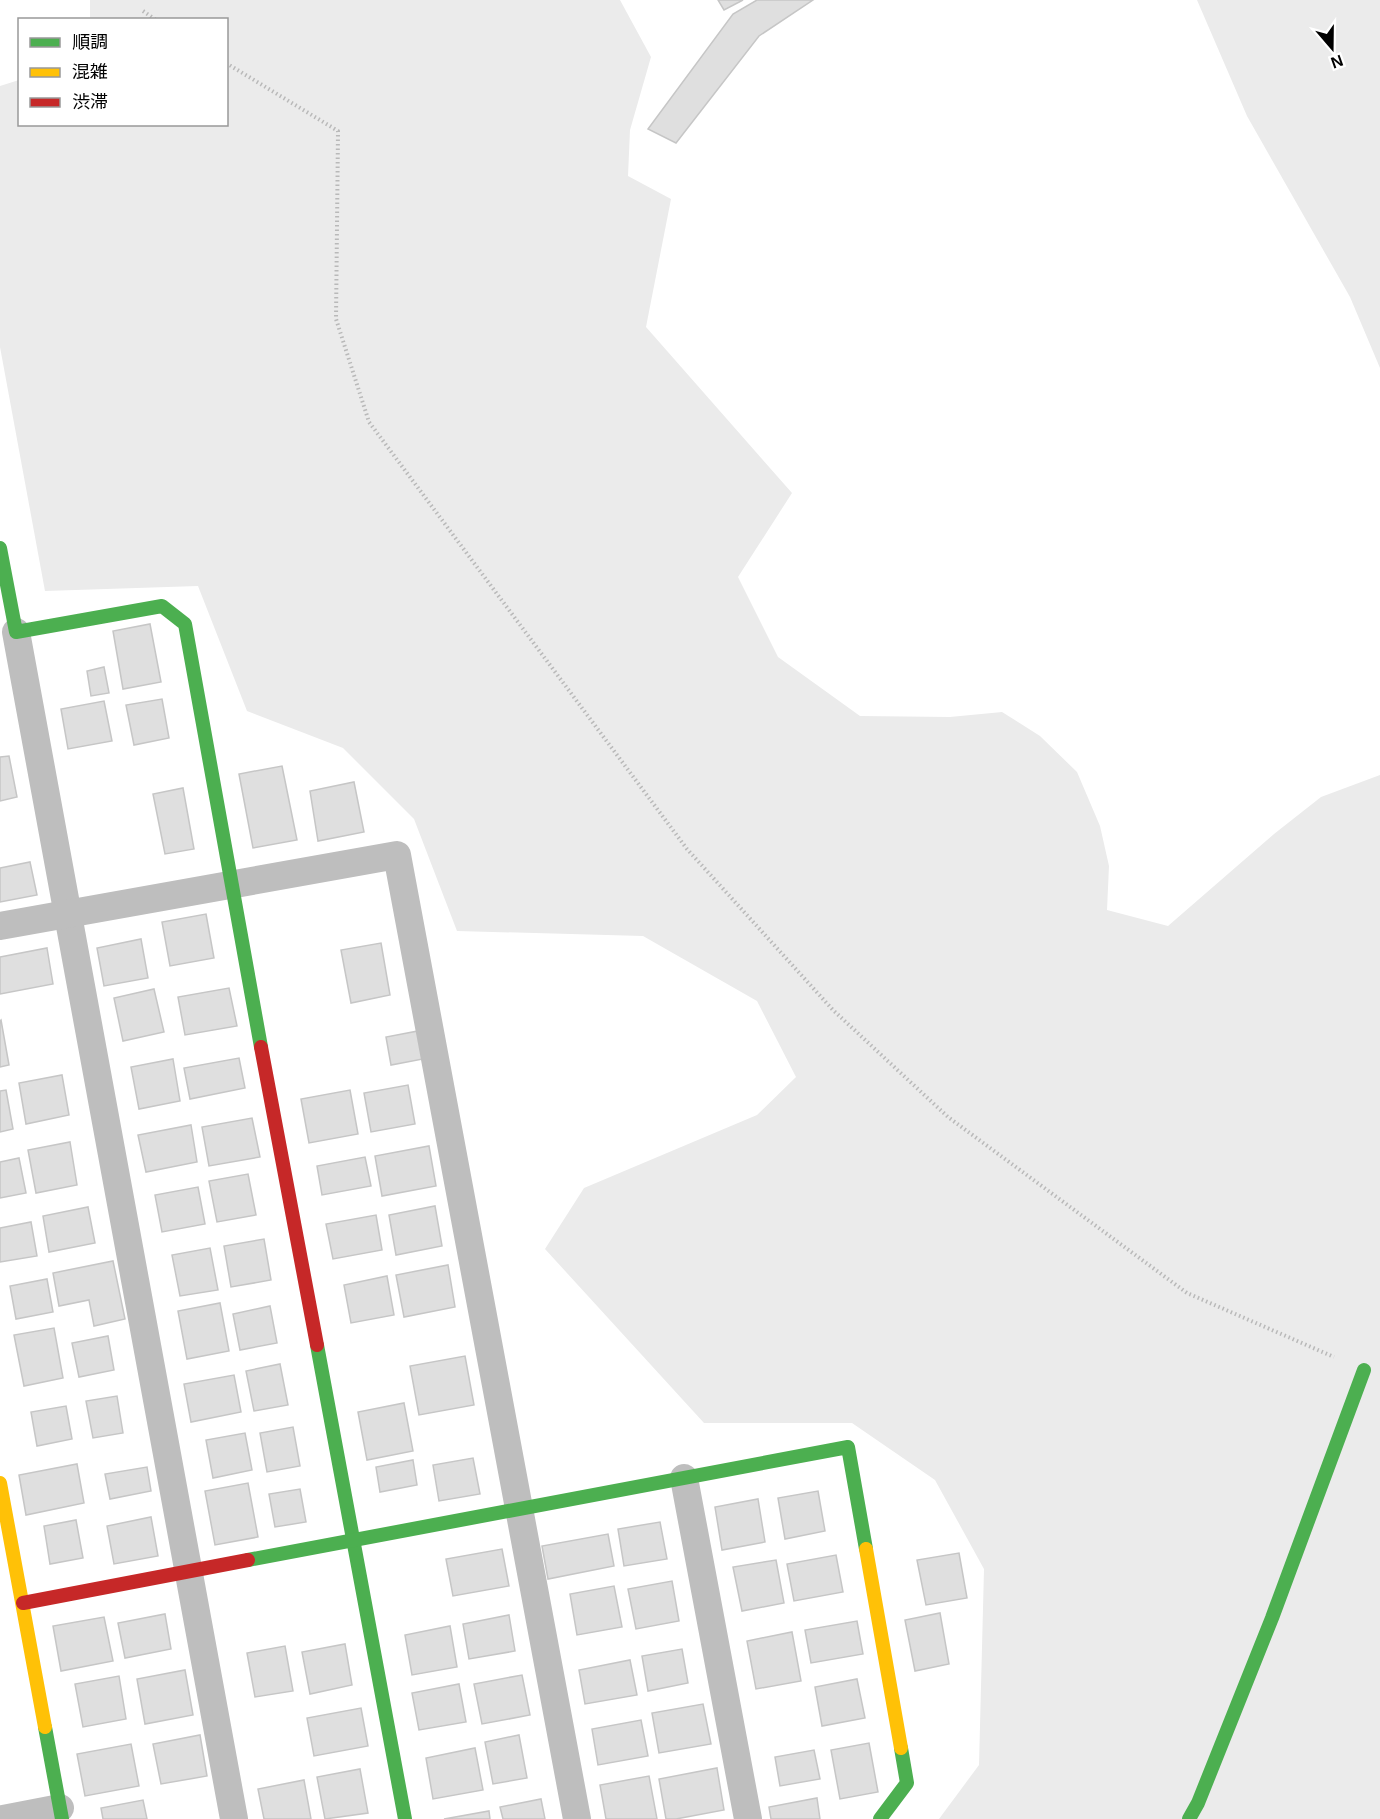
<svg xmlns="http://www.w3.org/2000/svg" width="1380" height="1819" font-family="Arial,'Noto Sans JP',sans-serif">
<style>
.green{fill:#ebebeb}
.building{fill:#dfdfdf;stroke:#c6c6c6;stroke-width:1.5}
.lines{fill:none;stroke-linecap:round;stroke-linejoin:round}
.path{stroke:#b9b9b9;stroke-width:4;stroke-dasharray:1.5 3;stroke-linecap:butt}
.street{stroke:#bebebe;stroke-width:28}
.fast{stroke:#4caf50;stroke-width:14}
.slow{stroke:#ffc107;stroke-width:14}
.jam{stroke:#c62828;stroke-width:14}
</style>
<rect width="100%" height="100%" fill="#fff"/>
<g class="green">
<path d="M90,0h530l31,57 -21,73 -2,46 43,23 -25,128 146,166 -54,84 40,80 82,59 90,1 52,-5 38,24 37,36 23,54 9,40 -2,44 61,16 106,-92 47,-37 59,-22v1044h-441l40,-54 5,-196 -49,-89 -83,-57h-148l-159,-174 39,-61 173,-73 39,-38 -39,-76 -114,-65 -186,-5 -43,-112 -71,-71 -96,-37 -49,-125 -153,5 -45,-244v-261l19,-6 1,44h206v-104l-136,-1z"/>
<path d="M1197,0h183v368l-30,-71 -103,-181z"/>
</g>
<g class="building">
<path d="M718,0h25l-19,10z"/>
<path d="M757,0h56l-54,36 -83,107 -28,-14 85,-115z"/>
<path d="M150,624l11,58 -38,7 -10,-58z"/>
<path d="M104,667l5,26 -18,3 -4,-25z"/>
<path d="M162,699l7,39 -35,7 -8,-40z"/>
<path d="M104,701l8,40 -44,8 -7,-40z"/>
<path d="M9,756l8,41 -17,4v-44z"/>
<path d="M282,766l15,74 -44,8 -14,-74z"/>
<path d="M354,782l10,50 -46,9 -8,-50z"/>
<path d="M183,788l11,61 -29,5 -12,-60z"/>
<path d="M30,862l7,33 -37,7v-34z"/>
<path d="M206,914l8,44 -44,8 -8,-44z"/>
<path d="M141,939l7,39 -44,8 -7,-38z"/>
<path d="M381,943l9,52 -39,8 -10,-53z"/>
<path d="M47,948l6,36 -53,10v-37z"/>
<path d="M229,988l8,38 -52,9 -7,-38z"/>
<path d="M154,989l10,43 -41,9 -9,-43z"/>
<path d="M1,1020l8,45 -9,2v-46z"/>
<path d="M418,1031l5,28 -32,6 -5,-28z"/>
<path d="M239,1058l6,30 -55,11 -6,-31z"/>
<path d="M173,1059l7,42 -41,8 -8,-42z"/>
<path d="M62,1075l7,40 -43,9 -7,-41z"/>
<path d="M408,1085l7,39 -44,8 -7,-39z"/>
<path d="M6,1090l7,39 -13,3v-41z"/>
<path d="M350,1090l8,44 -49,9 -8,-44z"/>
<path d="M252,1118l8,39 -51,9 -7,-39z"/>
<path d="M191,1125l6,37 -51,10 -8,-37z"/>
<path d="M70,1142l7,43 -41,8 -8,-43z"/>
<path d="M429,1146l7,40 -54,10 -7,-40z"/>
<path d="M365,1157l6,29 -49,9 -5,-29z"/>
<path d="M19,1158l7,35 -26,5v-36z"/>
<path d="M248,1174l8,41 -39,7 -8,-41z"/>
<path d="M198,1187l7,37 -43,8 -7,-37z"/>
<path d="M435,1206l7,40 -46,9 -7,-40z"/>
<path d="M88,1207l7,36 -46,9 -6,-36z"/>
<path d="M376,1215l6,35 -49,9 -7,-35z"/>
<path d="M31,1222l6,34 -37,6v-34z"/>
<path d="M264,1239l7,41 -40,7 -7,-41z"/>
<path d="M210,1248l8,42 -38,6 -8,-41z"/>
<path d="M113,1261l12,58 -31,7 -5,-26 -30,6 -6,-33z"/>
<path d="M448,1265l7,42 -51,10 -8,-42z"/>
<path d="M387,1276l7,39 -43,8 -7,-38z"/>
<path d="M47,1279l6,33 -37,7 -6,-33z"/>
<path d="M220,1303l9,48 -42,8 -9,-48z"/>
<path d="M270,1306l7,37 -37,7 -7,-36z"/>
<path d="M54,1328l9,50 -39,8 -10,-51z"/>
<path d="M108,1336l6,34 -35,7 -7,-34z"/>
<path d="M465,1356l9,49 -55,10 -9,-49z"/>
<path d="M280,1364l8,41 -34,6 -8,-40z"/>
<path d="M234,1375l7,37 -50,10 -7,-38z"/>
<path d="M117,1396l6,37 -30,5 -7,-37z"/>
<path d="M404,1403l9,48 -46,9 -9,-48z"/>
<path d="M66,1406l6,33 -35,7 -6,-34z"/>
<path d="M293,1427l7,39 -33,6 -7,-39z"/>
<path d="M245,1433l7,37 -39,8 -7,-38z"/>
<path d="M473,1458l7,36 -41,7 -6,-36z"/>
<path d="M413,1460l4,25 -37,7 -4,-25z"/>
<path d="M77,1464l7,39 -58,12 -7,-40z"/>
<path d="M147,1467l4,24 -41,8 -5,-25z"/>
<path d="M248,1483l10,54 -43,8 -10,-54z"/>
<path d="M300,1489l6,33 -31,5 -6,-33z"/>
<path d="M818,1491l7,40 -40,8 -7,-41z"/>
<path d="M758,1499l7,43 -43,8 -7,-43z"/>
<path d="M151,1517l7,39 -44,8 -7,-38z"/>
<path d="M76,1520l7,38 -33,6 -6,-38z"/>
<path d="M660,1522l7,37 -43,7 -6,-37z"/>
<path d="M608,1534l6,32 -66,13 -6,-33z"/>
<path d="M502,1549l7,37 -56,10 -7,-37z"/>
<path d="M959,1553l8,45 -41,7 -9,-45z"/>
<path d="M836,1555l7,37 -49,9 -7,-37z"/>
<path d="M776,1560l8,43 -42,8 -9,-44z"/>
<path d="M672,1581l7,40 -43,8 -8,-40z"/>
<path d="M614,1586l8,41 -45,8 -7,-41z"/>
<path d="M940,1613l9,51 -34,7 -10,-51z"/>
<path d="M165,1614l6,35 -46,9 -7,-35z"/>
<path d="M509,1615l6,36 -46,8 -6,-35z"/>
<path d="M104,1617l9,44 -52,10 -8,-45z"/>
<path d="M857,1621l6,33 -52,9 -6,-33z"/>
<path d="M450,1626l7,41 -45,8 -7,-40z"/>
<path d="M792,1632l9,49 -45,8 -9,-48z"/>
<path d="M345,1644l7,41 -42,9 -8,-42z"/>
<path d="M285,1646l8,45 -38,6 -8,-44z"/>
<path d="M682,1649l6,34 -40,8 -6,-35z"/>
<path d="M630,1660l7,35 -52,9 -6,-34z"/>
<path d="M185,1670l8,45 -48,9 -8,-45z"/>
<path d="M522,1675l8,40 -48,9 -8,-40z"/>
<path d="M119,1676l7,43 -43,8 -8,-43z"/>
<path d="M857,1679l8,39 -43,8 -7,-39z"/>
<path d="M459,1684l7,38 -47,8 -7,-37z"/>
<path d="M703,1704l8,40 -52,9 -7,-40z"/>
<path d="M361,1708l7,38 -54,10 -7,-38z"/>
<path d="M641,1720l7,36 -50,9 -6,-36z"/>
<path d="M200,1735l7,41 -46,8 -8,-40z"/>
<path d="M519,1735l8,43 -34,6 -8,-42z"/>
<path d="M869,1743l9,49 -38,7 -9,-49z"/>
<path d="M131,1744l8,42 -54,10 -8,-42z"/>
<path d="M475,1748l8,42 -50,9 -7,-41z"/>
<path d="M814,1750l6,29 -40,7 -5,-29z"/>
<path d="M717,1768l7,42 -48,9h-10l-7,-40z"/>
<path d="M360,1769l8,44 -43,6 -8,-42z"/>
<path d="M649,1776l8,43h-51l-6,-34z"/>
<path d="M304,1780l7,39h-47l-6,-30z"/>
<path d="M817,1798l3,21h-49l-2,-12z"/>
<path d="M541,1799l4,20h-42l-3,-12z"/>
<path d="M143,1800l4,19h-44l-2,-11z"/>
<path d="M489,1811l1,8h-46z"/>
</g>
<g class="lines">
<g class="path">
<path d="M143,11l13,9"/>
<path d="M226,63l112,68 -2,188 33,103 318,427 146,161 115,107 239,176 147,64"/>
</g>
<g class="street">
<path d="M16,632l218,1187"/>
<path d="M0,926l397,-71 180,964"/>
<path d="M684,1478l64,341"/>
<path d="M3,1819l57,-11"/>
</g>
<g class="fast">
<path d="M0,548l16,84 146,-26 23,18 76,423"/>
<path d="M317,1345l88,474"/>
<path d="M248,1560l600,-113 18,102"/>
<path d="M45,1727l17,92"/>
<path d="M880,1819l27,-36 -6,-35"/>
<path d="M1189,1819l9,-16 74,-185 92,-248"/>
</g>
<g class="slow">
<path d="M0,1483l45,244"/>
<path d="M866,1549l35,199"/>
</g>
<g class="jam">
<path d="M261,1047l56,298"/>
<path d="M23,1603l225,-43"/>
</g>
</g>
<rect x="18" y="18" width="210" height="108" fill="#ffffff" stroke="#999999" stroke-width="1.5"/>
<rect x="30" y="38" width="30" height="9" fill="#4caf50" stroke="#999999" stroke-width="1.5"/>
<text x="72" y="48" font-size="18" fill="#000000">順調</text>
<rect x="30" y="68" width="30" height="9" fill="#ffc107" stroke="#999999" stroke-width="1.5"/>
<text x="72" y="78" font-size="18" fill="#000000">混雑</text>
<rect x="30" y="98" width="30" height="9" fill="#c62828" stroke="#999999" stroke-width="1.5"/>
<text x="72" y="108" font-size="18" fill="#000000">渋滞</text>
<g transform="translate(1332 48) rotate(160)" stroke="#ffffff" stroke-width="4.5" paint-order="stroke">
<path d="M0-4.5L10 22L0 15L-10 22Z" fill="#000000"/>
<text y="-9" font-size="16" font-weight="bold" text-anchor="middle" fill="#000000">N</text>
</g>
</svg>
